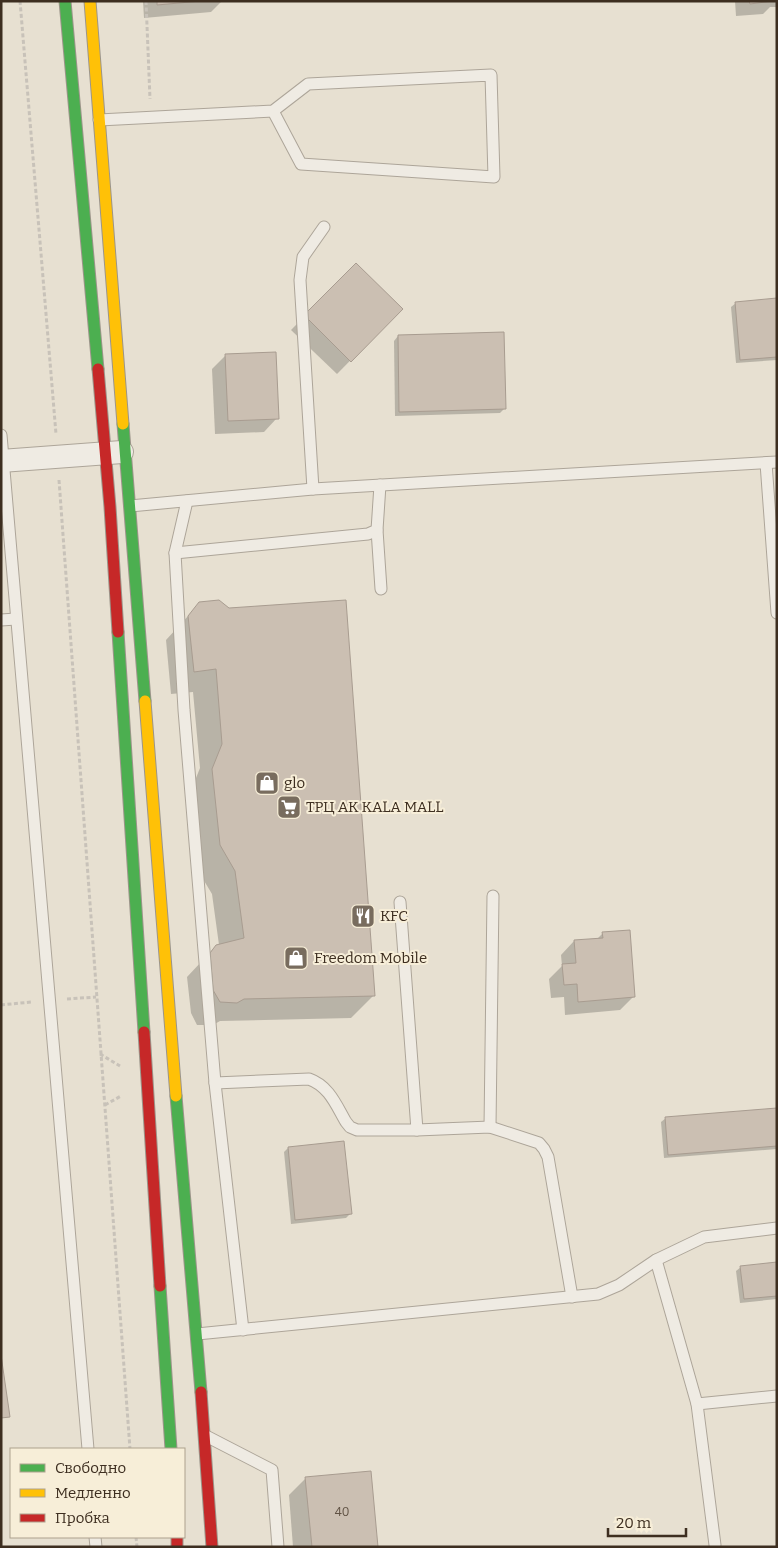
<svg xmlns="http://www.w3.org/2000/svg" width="778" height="1548" font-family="Bitter,serif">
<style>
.shadow{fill:#0003}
.building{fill:#cbbfb2;stroke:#a89c90}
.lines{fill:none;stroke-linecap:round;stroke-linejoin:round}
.lane-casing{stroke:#ada599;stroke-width:13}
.street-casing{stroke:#ada599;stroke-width:24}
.fast-casing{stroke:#9c958a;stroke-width:13}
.slow-casing{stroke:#9c958a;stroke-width:13}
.jam-casing{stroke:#9c958a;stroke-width:13}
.path{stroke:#c8c2b9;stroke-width:3;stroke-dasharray:4 2.5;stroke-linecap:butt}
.lane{stroke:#efebe3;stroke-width:11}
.street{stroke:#efebe3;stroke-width:22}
.fast{stroke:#4caf50;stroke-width:11}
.slow{stroke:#ffc107;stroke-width:11}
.jam{stroke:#c62828;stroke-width:11}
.labels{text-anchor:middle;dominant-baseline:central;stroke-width:4;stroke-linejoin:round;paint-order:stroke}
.number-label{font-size:12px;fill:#605244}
.poi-label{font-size:15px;fill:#3d2e20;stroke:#f7eed8;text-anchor:start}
</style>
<rect width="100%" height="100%" fill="#e7e0d1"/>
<g class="shadow">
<path d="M143,1h79l-11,11 -67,6z"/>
<path d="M735,1h42v6h-7l-7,7 -27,2z"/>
<path d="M356,264l45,45 -64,65 -46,-44z"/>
<path d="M777,300v60l-41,3 -5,-56 5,-4z"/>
<path d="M398,336l106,73 -4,4 -105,3 -1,-75z"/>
<path d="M226,355l51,63 -13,14 -49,2 -3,-65z"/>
<path d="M200,603l174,392 -23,23 -131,3 -7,4h-16l-6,-12 -4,-36 29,-31 3,-1 -7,-51 -15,-25 -7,-76 10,-25 -7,-76 -22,2 -5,-54z"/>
<path d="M603,933l30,64 -13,13 -55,5 -1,-18 -13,1 -2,-19 13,-13 -1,-11 13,-14 23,-2z"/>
<path d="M777,1109v40l-113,9 -3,-36 5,-4z"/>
<path d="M288,1148l62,66 -4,4 -55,6 -7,-72z"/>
<path d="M777,1263v36l-37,4 -4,-32 5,-4z"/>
<path d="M306,1478l71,69h-84l-4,-52z"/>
</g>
<g class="building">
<path d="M157,1h44l-44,4z"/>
<path d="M749,1h24l-23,3z"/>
<path d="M356,263l47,46 -52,53 -47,-47z"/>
<path d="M777,298v59l-37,3 -5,-58z"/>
<path d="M504,332l2,77 -107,3 -1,-77z"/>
<path d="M276,352l3,67 -51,2 -3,-67z"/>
<path d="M219,600l10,8 117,-8 29,396 -131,3 -7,4 -17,-1 -7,-12 -3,-37 6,-8 28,-7 -9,-67 -15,-26 -8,-76 10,-25 -6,-75 -22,3 -6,-56 11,-14z"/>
<path d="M630,930l5,67 -57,5 -1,-18 -13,1 -2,-21 14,-1 -2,-23 29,-2 -1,-6z"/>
<path d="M777,1108v38l-109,9 -3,-38z"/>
<path d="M344,1141l8,73 -57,6 -7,-73z"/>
<path d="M777,1262v34l-33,3 -4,-33z"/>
<path d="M1,1355l9,62 -9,1z"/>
<path d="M371,1471l7,76h-66l-7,-70z"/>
</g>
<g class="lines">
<g class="lane-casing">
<g id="lane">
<path d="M99,120l174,-9 35,-27 183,-9 3,102 -193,-13 -28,-53"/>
<path d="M1,435l87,1014"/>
<path d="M766,463l11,150"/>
<path d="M313,489l-13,-209 3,-23 21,-30"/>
<path d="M187,501l-12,52 9,157 31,373 28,247"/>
<path d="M130,506l183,-17 464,-27"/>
<path d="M377,530l4,59"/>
<path d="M175,553l193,-19 9,-4 3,-45"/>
<path d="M1,620l15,-1"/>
<path d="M400,902l17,228"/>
<path d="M215,1083l94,-4c20,7 27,26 37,43l4,5 7,3h60l73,-3 49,16 5,6 4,8 24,140"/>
<path d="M490,1127l3,-231"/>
<path d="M656,1260l41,144 18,141"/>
<path d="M197,1334l401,-40 21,-9 37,-25 48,-23 73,-9"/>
<path d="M697,1404l80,-8"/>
<path d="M206,1436l66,34 6,77"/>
<path d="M95,1537l1,10"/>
</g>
</g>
<g class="street-casing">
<path id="street" d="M1,461l121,-9"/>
</g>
<g class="fast-casing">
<g id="fast">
<path d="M65,1l33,368"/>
<path d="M123,424l22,277"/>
<path d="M118,632l26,400"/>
<path d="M176,1096l25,296"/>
<path d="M160,1286l11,163"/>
</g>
</g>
<g class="slow-casing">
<g id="slow">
<path d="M90,1l33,423"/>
<path d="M145,701l31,395"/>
</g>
</g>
<g class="jam-casing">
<g id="jam">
<path d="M98,369l12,138 8,125"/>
<path d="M144,1032l16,254"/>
<path d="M201,1392l11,155"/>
<path d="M177,1537v10"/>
</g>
</g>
<g class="path">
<path d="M20,1l36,433"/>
<path d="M146,1l4,98"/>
<path d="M59,480l71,969"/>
<path d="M67,999l29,-2"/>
<path d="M1,1005l30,-3"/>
<path d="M100,1054l20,12"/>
<path d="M105,1105l16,-9"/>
<path d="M136,1537l1,10"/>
</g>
<use href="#lane" class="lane"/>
<use href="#street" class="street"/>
<use href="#fast" class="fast"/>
<use href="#slow" class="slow"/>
<use href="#jam" class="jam"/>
</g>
<defs>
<g id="shop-square" transform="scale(1.25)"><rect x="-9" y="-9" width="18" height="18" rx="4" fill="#786c5e" stroke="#f7eed8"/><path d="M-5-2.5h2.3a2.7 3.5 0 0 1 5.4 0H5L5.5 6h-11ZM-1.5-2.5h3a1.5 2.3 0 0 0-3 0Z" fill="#fff"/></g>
<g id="supermarket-square" transform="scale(1.25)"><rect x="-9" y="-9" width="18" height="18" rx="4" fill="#786c5e" stroke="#f7eed8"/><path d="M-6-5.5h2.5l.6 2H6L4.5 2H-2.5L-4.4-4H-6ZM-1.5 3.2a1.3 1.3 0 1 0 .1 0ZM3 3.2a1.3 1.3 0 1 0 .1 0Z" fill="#fff"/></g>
<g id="restaurant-square" transform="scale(1.25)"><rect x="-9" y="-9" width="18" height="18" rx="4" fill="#786c5e" stroke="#f7eed8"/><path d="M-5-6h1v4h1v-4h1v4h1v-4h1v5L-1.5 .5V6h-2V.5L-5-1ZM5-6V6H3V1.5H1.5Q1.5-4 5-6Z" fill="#fff"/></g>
</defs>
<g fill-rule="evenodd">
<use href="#shop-square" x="267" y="783"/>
<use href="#supermarket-square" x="289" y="807"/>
<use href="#restaurant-square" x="363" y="916"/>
<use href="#shop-square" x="296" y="958"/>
</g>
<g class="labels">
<g class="number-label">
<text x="342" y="1512">40</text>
</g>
<g class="poi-label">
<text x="284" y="783">glo</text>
<text x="306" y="807">ТРЦ AK KALA MALL</text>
<text x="380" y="916">KFC</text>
<text x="314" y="958">Freedom Mobile</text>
</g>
</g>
<rect width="778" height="1548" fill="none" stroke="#3d2e20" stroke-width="5"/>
<rect x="10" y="1448" width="175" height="90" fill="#f7eed8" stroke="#ada18e"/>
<rect x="20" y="1464" width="25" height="8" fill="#4caf50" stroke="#ada18e"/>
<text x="55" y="1473" font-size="15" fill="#3d2e20">Свободно</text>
<rect x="20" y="1489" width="25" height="8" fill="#ffc107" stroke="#ada18e"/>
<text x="55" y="1498" font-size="15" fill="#3d2e20">Медленно</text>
<rect x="20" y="1514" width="25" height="8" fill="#c62828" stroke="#ada18e"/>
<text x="55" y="1523" font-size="15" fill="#3d2e20">Пробка</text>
<path d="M608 1528v8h78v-8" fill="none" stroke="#3d2e20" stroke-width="2.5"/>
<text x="616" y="1528" font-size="15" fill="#3d2e20" stroke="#f7eed8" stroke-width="4" paint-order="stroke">20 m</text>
</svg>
